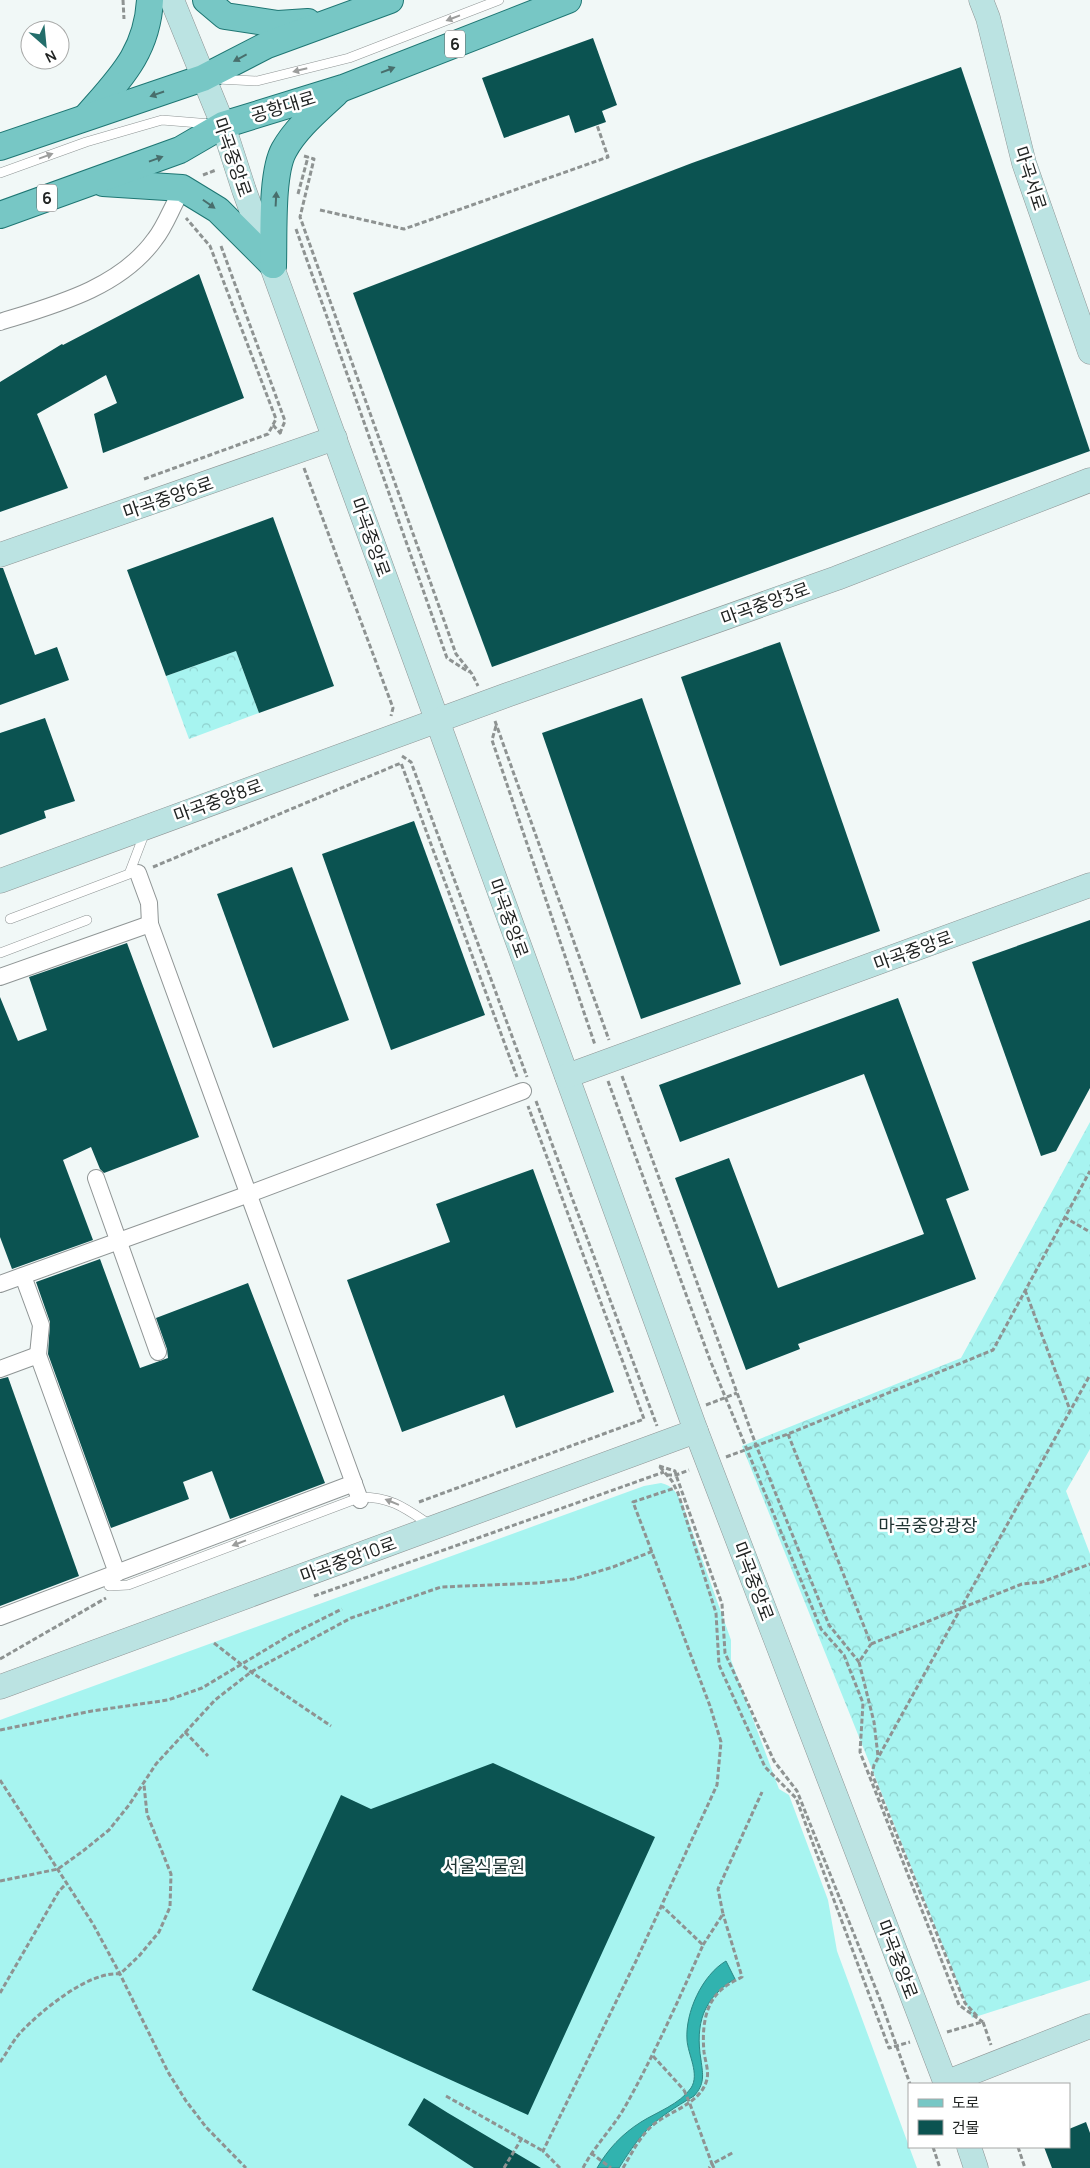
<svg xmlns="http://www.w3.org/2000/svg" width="1090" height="2168" font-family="Manrope,'Noto Sans KR',sans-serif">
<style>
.forest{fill:url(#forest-crowns)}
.garden{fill:#a7f4f0}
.water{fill:#31b3af;stroke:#2c8885}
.building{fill:#0b5351}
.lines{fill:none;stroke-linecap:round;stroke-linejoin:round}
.lane-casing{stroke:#8f9595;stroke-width:10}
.street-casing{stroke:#8f9595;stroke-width:18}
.secondary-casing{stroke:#8f9595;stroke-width:25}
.primary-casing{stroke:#1e7673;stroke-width:28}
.path{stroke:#8e9392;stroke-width:3;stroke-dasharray:5 2.5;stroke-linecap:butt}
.lane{stroke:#fff;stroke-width:9}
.street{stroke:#fff;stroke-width:16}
.secondary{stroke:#bbe3e2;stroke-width:24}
.primary{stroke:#77c7c5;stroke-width:26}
.path-bridge{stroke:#8e9392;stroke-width:3;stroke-dasharray:5 2.5;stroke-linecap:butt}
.oneway{fill:#9c9d9c}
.oneway2{fill:#486e6c}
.labels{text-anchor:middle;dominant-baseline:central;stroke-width:5;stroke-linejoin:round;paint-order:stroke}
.shield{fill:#fff;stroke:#646666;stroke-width:1}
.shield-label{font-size:16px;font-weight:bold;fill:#222524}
.street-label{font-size:18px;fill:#222524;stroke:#fff}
.park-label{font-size:18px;fill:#1e3433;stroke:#fff}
</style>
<defs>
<pattern id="forest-crowns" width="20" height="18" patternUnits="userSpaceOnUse" patternTransform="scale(1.25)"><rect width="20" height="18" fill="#a7f4f0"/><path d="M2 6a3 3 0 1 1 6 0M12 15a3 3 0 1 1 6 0" fill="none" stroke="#8fd1ce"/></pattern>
</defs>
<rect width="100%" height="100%" fill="#f1f8f7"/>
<g class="forest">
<path d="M236,651l23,62 -70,26 -23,-63z"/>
<path d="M1090,1122v327l-24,42 24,63v426l-118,38 -230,-572 219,-88z"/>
</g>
<path class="garden" d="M661,1483c12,3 15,9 21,20l49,137v20l48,129 10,6 39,105 9,51 80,217h-917v-448l644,-234z"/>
<path class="water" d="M726,1961l9,18c-32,19 -40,45 -34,81 2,15 4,24 -7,36 -40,24 -50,32 -75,72h-22c11,-19 25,-34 44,-46 16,-10 39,-18 50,-34 9,-14 -3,-33 -4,-48 -2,-27 15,-65 39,-79z"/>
<g class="building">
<path d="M593,38l24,67 -15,6 4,11 -31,11 -6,-18 -65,23 -22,-60z"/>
<path d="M961,67l129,384 -598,216 -139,-374 339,-130z"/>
<path d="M199,274l45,124 -141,55 -9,-39 23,-11 -11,-28 -69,39 31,74 -68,24v-130l62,-38 1,1z"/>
<path d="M273,517l61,169 -75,27 -23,-62 -70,25 -39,-106z"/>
<path d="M0,568h3l32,87 22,-8 12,33 -69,25z"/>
<path d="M780,642l100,289 -100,35 -99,-289z"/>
<path d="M642,698l99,286 -100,35 -99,-286z"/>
<path d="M45,718l30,83 -31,10 2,7 -46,17v-102z"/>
<path d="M414,821l71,194 -94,35 -69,-196z"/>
<path d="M292,867l57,153 -76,28 -56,-154z"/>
<path d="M1090,920v168l-34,63 -15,5 -69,-194z"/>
<path d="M127,943l72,194 -95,36 -4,-4 -9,-22 -28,13 30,80 -81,29 -12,-32v-240l18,44 29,-11 -18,-53z"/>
<path d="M898,998l71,192 -23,9 30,80 -178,65 2,5 -54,21 -71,-192 54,-20 49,130 146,-54 -60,-160 -184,68 -21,-57z"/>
<path d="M533,1169l81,223 -98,36 -12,-33 -102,37 -55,-152 103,-38 -14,-38z"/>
<path d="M100,1259l40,109 28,-10 -1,-9 -11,-31 92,-35 77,200 -95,36 -18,-48 -29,11 6,17 -78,29 -63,-174 2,-32 -14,-40z"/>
<path d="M8,1377l71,199 -79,30v-227z"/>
<path d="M493,1763l162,74 -127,278 -276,-125 89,-195 30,14z"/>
<path d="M424,2098l24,15 93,55h-67l-66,-43z"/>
<path d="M1086,2122l4,11v35h-38l-8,-21h25v-18z"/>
</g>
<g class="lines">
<g class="lane-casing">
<g id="lane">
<path d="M217,79l40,2 92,-23 150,-58"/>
<path d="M0,173l86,-31 76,-22 49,4"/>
<path d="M10,919l119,-45 16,-42"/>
<path d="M0,953l87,-33"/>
<path d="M109,1586l19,-1 233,-88c31,0 45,12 71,29"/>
</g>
</g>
<g class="street-casing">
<g id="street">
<path d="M0,322c55,-17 120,-34 155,-83 9,-11 15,-27 22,-40"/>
<path d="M138,873l11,30 1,21 210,576"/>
<path d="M0,977l150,-53"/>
<path d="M96,1178l62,174"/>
<path d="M23,1276l18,49 -3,30"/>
<path d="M0,1284l249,-90 274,-103"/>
<path d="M0,1369l38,-14 79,218 -4,3"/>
<path d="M0,1617l354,-134"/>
</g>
</g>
<g class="secondary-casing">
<g id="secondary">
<path d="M172,0l51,125 21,65 452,1241 250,653"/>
<path d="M981,0l7,18 36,145 66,189"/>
<path d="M0,555l335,-117"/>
<path d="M0,881l507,-186 330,-117 253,-98"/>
<path d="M567,1076l523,-191"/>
<path d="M0,1687l696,-256"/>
<path d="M945,2083l145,-57"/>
<path d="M969,2147l7,21"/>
</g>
</g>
<g class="primary-casing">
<g id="primary">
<path d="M206,0l19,16 53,8 30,-2"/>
<path d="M87,116c33,-38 60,-63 63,-116"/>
<path d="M0,147l203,-69 64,-33 123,-45"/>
<path d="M103,183l79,5 36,22 55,55"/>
<path d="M0,215l180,-65 43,-25 120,-37 225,-88"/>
<path d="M273,265c1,-29 -2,-92 11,-115 12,-22 34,-40 52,-57"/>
</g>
</g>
<g class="path">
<path d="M123,0l1,19"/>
<path d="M304,156l10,3 -14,58 156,437 16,20 6,12"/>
<path d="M203,175l13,-5"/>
<path d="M298,194l10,-37"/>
<path d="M320,210l84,19 204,-72 -11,-32"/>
<path d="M296,229l151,429 22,14"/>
<path d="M221,246l64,175 -5,12"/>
<path d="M273,425l8,9"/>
<path d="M304,468l89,240 -2,8"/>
<path d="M144,479l124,-45 8,-15 -66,-173 -24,-28"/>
<path d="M495,721l114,319"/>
<path d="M496,726l-4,14 103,305"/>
<path d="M402,756l9,6 116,315"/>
<path d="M153,867l248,-104 116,314"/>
<path d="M622,1076l134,369 73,180 30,37"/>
<path d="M608,1081l102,279 111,269 23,26 19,48 -3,49 99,253 24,17"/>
<path d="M536,1101l121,325"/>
<path d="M1064,1217l26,15"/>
<path d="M1025,1290l45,120"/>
<path d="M706,1405l31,-12"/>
<path d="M788,1434l83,210 -12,18 15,60 4,34"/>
<path d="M726,1457l62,-23 205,-84 97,-179"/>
<path d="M659,1466l16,5 1,4 46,129 3,49 49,108 23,30 84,211 29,82"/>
<path d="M660,1467l12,14 6,12 38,120 3,52 46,102 31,31 93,250 21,-6"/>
<path d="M667,1475h9l13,-5"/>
<path d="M419,1502l225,-83 -116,-313"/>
<path d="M314,1596l350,-124"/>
<path d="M214,1643l37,29 80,54"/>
<path d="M871,1644l151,-60 20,-2 48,-18"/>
<path d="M0,1659l106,-61"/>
<path d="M0,1730l92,-19 76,-11 34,-12 88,-53 52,-26"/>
<path d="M185,1732l23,24"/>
<path d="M0,1780l93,144 27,50 48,98 18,29 20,26 40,41"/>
<path d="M0,1881l58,-12 25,-18 26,-21 20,-25 27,-41 59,-64 36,-28 100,-54 90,-31 97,-4 35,-4 40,-12 40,-16"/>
<path d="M703,1945l20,-31 -5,-25 44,-97"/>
<path d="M0,1993l59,-102 7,-7"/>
<path d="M977,2016l-12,-13 -93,-229 2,-9 216,-390"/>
<path d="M983,2022l8,23"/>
<path d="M947,2032l35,-10"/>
<path d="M653,2056l31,34"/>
<path d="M0,2062c7,-9 12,-20 20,-29 21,-22 68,-62 100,-59l19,-18 20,-24 11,-25 1,-33 -24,-60 -3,-29"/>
<path d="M446,2096l97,55"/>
<path d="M690,2104l22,60 -3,4"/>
<path d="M933,2147l7,21"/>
<path d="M1018,2147l7,21"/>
<path d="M591,2153l20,15"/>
<path d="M504,2168l18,-30"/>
<path d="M560,2168l-17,-17 93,-190 81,-176 4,-43 -11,-36 -77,-204 42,-14"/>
<path d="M583,2168c12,-23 31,-41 43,-63 29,-52 53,-106 77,-160l-41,-39"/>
<path d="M623,2168c9,-15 17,-32 30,-43 18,-15 48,-21 54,-46 2,-8 -2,-19 -3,-27 -2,-22 0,-48 18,-63 6,-5 14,-9 20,-12l-19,-63"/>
<path d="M714,2168l-2,-4 22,-12"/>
</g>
<use href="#lane" class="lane"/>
<use href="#street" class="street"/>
<use href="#secondary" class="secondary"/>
<use href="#primary" class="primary"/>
<path class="path-bridge" d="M684,2090l6,14"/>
</g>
<defs><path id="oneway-solid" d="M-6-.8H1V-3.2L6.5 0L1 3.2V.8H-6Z" transform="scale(1.25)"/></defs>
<g class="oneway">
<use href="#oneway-solid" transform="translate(453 18) rotate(159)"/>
<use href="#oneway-solid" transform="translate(300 70) rotate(166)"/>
<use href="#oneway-solid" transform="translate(46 156) rotate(-20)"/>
<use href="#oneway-solid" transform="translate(392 1502) rotate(-158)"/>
<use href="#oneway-solid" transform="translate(239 1543) rotate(159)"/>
</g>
<g class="oneway2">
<use href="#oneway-solid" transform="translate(240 58) rotate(152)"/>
<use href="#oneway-solid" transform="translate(388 70) rotate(-21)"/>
<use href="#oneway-solid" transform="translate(157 94) rotate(161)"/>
<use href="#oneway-solid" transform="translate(156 159) rotate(-20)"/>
<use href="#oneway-solid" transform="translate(276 199) rotate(-87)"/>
<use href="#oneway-solid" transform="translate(209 204) rotate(35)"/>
</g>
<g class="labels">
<g class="shield">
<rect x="445" y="30.5" width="20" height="27" rx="4"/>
<rect x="37" y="184.5" width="20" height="27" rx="4"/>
</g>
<g class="shield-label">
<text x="455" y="44">6</text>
<text x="47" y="198">6</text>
</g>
<g class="street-label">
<text transform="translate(283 106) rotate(-17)">공항대로</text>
<text transform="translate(233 157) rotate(71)">마곡중앙로</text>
<text transform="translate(1031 178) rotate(72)">마곡서로</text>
<text transform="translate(168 497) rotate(-19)">마곡중앙6로</text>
<text transform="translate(371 537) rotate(70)">마곡중앙로</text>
<text transform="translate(765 603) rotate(-20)">마곡중앙3로</text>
<text transform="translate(218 800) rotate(-20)">마곡중앙8로</text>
<text transform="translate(509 918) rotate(70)">마곡중앙로</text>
<text transform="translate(913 950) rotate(-20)">마곡중앙로</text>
<text transform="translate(348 1559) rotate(-20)">마곡중앙10로</text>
<text transform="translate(754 1581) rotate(69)">마곡중앙로</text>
<text transform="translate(898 1959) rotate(69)">마곡중앙로</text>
</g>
<g class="park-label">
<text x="928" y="1525">마곡중앙광장</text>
<text x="484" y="1866">서울식물원</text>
</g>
</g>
<rect x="908" y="2083" width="162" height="65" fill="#ffffff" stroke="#a7a8a7"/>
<rect x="918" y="2099" width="25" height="8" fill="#77c7c5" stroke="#a7a8a7"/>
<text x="952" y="2108" font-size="15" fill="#222524">도로</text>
<rect x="918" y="2120" width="25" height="15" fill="#0b5351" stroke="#a7a8a7"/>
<text x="952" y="2133" font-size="15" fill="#222524">건물</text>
<g transform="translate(45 45) rotate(153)"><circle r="24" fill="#ffffff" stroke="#a7a8a7"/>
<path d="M0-4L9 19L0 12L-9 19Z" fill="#236e6b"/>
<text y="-8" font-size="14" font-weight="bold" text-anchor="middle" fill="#222524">N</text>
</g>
</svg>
